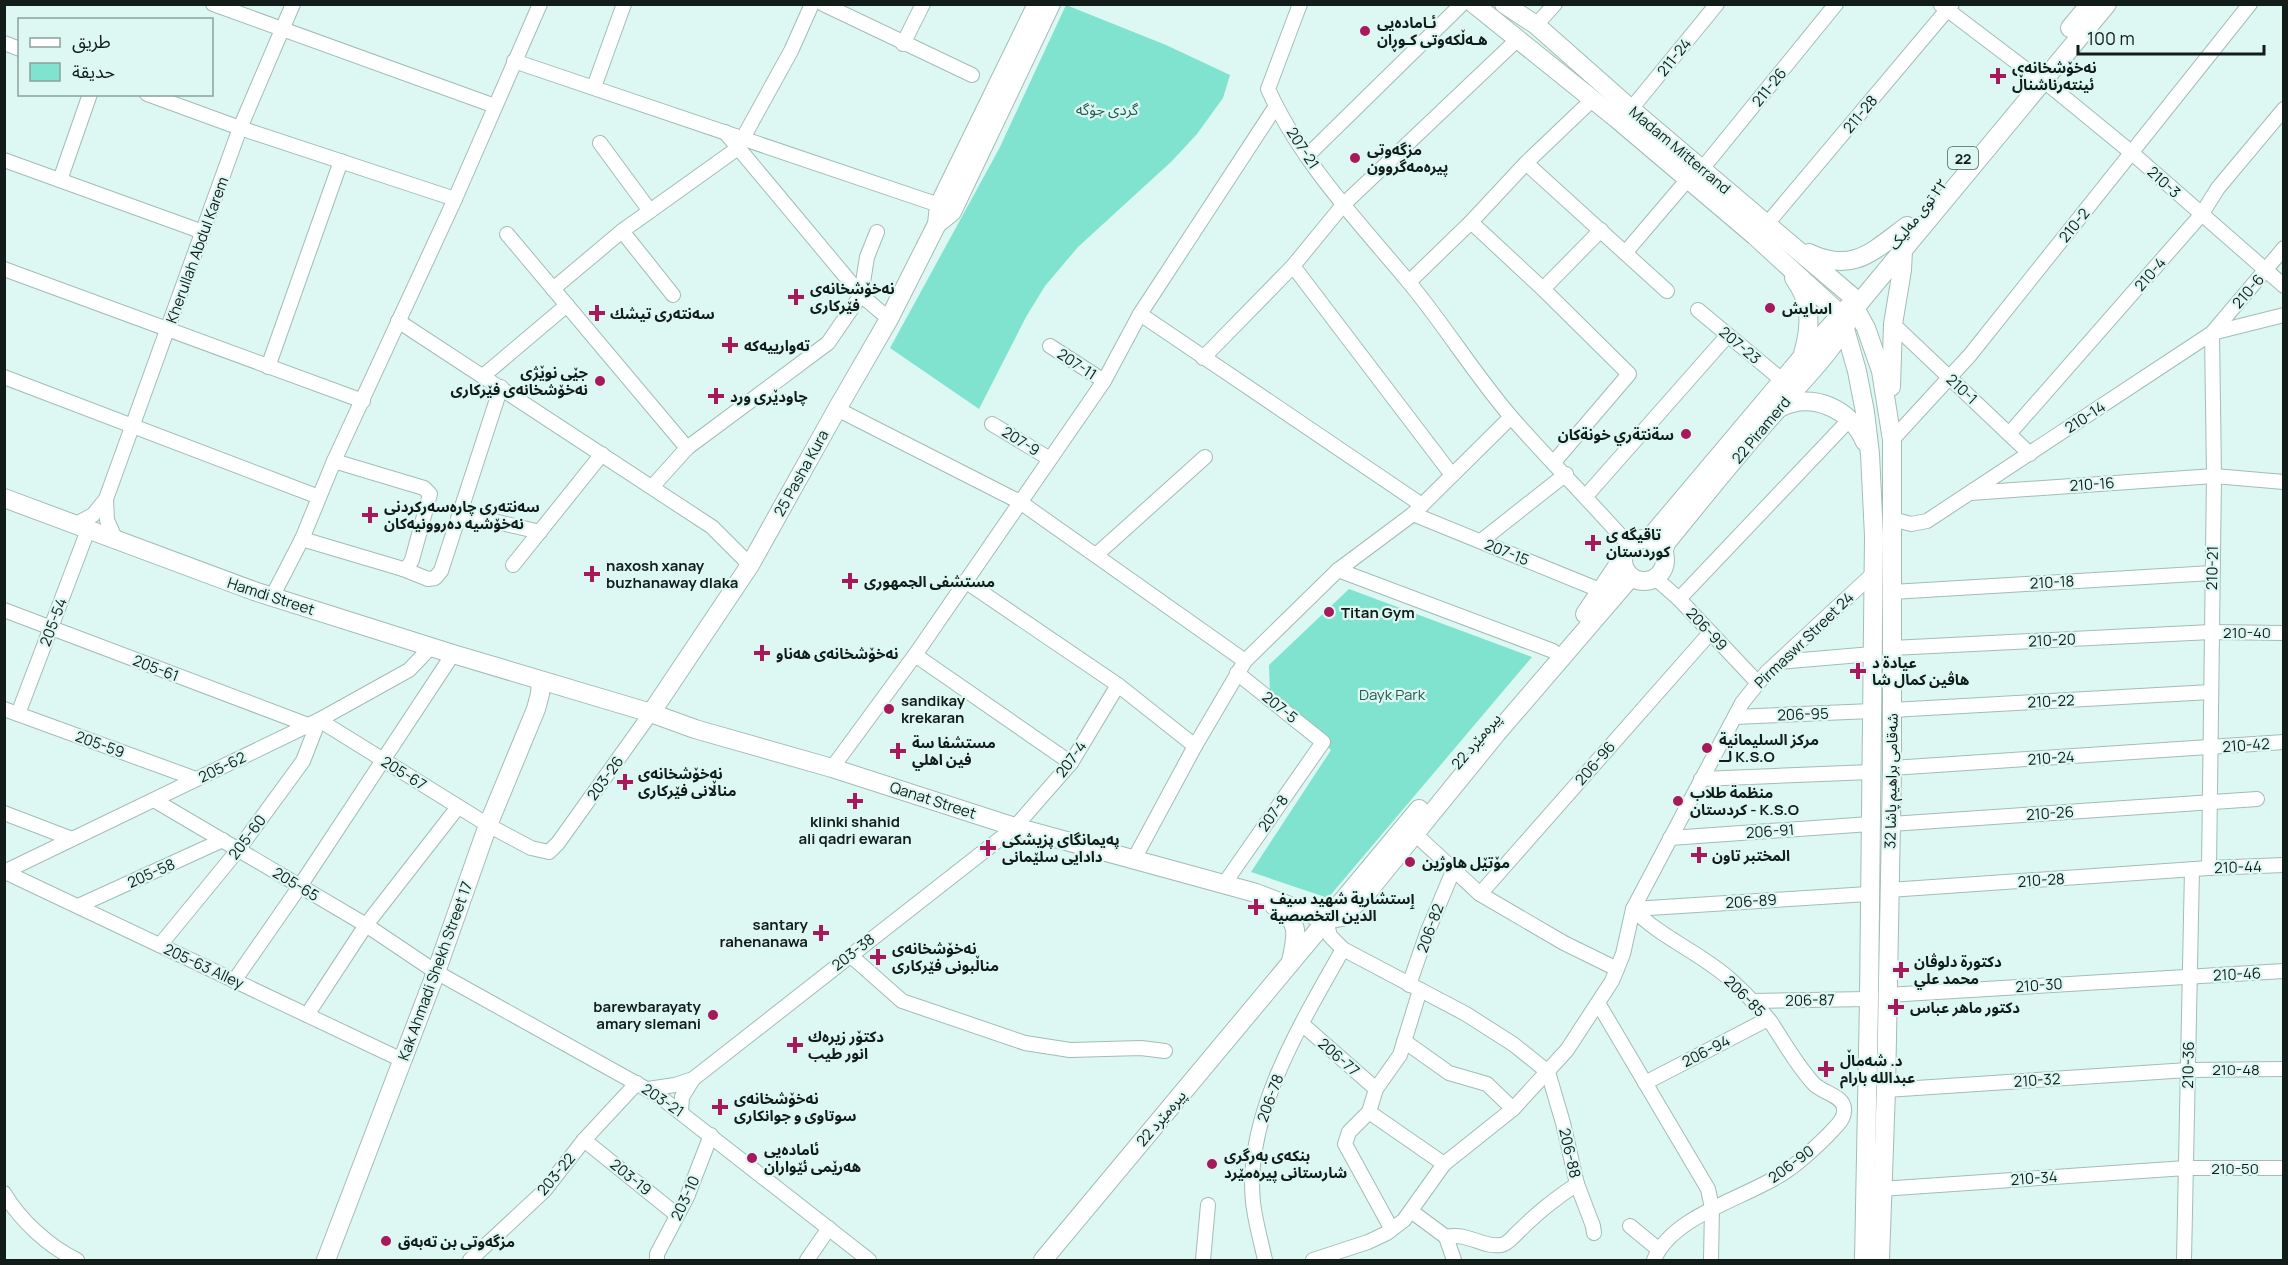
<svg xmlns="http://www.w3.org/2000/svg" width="2288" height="1265" font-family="Manrope,'Noto Sans Arabic',sans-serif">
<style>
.green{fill:#7fe3cf}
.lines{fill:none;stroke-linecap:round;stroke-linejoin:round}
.minor-casing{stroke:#a2bcb6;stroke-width:16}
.major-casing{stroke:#a2bcb6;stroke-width:20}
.minor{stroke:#fff;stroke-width:14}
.major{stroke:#fff;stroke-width:18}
.poi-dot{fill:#a7195a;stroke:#ddf8f2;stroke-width:2}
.labels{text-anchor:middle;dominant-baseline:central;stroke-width:4.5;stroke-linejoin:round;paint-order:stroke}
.shield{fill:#ddf8f2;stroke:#4f5e5a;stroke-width:1.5}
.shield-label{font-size:14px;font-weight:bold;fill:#121c19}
.poi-label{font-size:15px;font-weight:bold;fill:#121c19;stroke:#ddf8f2;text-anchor:start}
.street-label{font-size:15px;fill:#121c19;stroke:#ddf8f2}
.park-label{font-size:15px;fill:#275a51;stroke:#ddf8f2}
</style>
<rect width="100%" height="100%" fill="#ddf8f2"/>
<g class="green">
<path d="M1066,5l100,40 64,30 -7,23 -26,36 -25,27 -94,86 -33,39 -19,31 -47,92 -89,-61 109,-199z"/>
<path d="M1349,589l183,68 -204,241 -77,-26 80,-122 -61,-56 -1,-29z"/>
</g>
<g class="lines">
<g class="minor-casing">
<g id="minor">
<path d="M213,4l282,102"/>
<path d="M823,4l149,71"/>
<path d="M1300,4l-32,85c33,73 89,131 139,191 37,44 67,94 105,138 38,43 79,84 117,127"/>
<path d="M1941,5l91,69"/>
<path d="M1536,25l19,-21"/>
<path d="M4,43l16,6"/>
<path d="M903,44l20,-40"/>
<path d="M514,61l425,144"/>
<path d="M2043,80l89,73 152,133"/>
<path d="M594,87l30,-83"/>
<path d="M147,94l93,34 215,71"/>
<path d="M1631,109l86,-105"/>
<path d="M725,132l136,163 28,24"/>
<path d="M743,138l48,-87 21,-47"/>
<path d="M600,143l50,68"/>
<path d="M1307,156l155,-152"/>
<path d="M4,160l199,72"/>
<path d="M1526,163l67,-64"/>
<path d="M1702,169l134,-165"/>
<path d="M60,180l30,-86"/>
<path d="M1471,222l72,67 86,85 -75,88"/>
<path d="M1767,224l185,-220"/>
<path d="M622,231l51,64"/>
<path d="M507,234l180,214"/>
<path d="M1625,253l63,-74"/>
<path d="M1293,266l159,209"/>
<path d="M4,269l359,132"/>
<path d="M1409,282l62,-60 55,-59 141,128"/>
<path d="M553,289l69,-58 116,-83"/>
<path d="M1543,289l58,-59"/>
<path d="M1698,310l84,70"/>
<path d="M1140,314l282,191"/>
<path d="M398,321l314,206 38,38"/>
<path d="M1893,324l137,130"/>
<path d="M1050,346l54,35"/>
<path d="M1203,358l90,-92 50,-61 175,-166"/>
<path d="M268,367l73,-206"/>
<path d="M483,376l84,-71"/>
<path d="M4,377l315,120"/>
<path d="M837,409l183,93 225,159"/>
<path d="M992,424l58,35"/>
<path d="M2009,434l192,-219 17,-27 66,-79"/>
<path d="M1892,440l78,-85 280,-351"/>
<path d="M652,487l35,-39 141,-105 33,-48 6,-38 10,-25"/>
<path d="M1971,493l243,-17 70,6"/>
<path d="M1586,496l142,-161"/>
<path d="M106,499l1,21 9,20"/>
<path d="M459,513l81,19"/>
<path d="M1413,514l189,77"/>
<path d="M1892,519l19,5 16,-3 285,-188 72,-18"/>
<path d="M74,525l19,-10 13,-16 134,-371 53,-124"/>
<path d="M302,539l101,30 5,-2 4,-7 18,-66 -6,-6 -90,-27"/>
<path d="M1481,541l85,-67"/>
<path d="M1096,555l109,-98"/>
<path d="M513,565l89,-111"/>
<path d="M403,569l25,10 7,-1 6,-7 60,-184"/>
<path d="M1338,570l215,81"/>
<path d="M1655,578l24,21 78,83"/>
<path d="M965,581l153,104 77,61"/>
<path d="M1892,592l320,-19"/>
<path d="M272,597l30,-58 32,-78 121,-262 85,-195"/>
<path d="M1679,599l171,-180"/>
<path d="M4,610l304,115"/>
<path d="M1892,648l319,-16 73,1"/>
<path d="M915,655l156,108"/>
<path d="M1778,662l94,-8"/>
<path d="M4,709l192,70"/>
<path d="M1892,710l319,-18"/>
<path d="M18,714l70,-184"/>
<path d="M1735,717l137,-6"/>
<path d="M832,768l83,-113 189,-274 36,-67 136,-208"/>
<path d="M1892,768l392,-26"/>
<path d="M1701,779l170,-7"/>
<path d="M154,800l212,125 70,47 223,124 210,164"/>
<path d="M4,813l68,26"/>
<path d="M1891,824l366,-25"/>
<path d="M1414,833l66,61 84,49 53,26"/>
<path d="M1670,838l200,-14"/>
<path d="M1133,861l62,-115 50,-85 93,-91 75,-56 98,-97"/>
<path d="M2209,868l5,-392 -2,-143 72,-85"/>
<path d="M4,872l315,-152 90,-50 22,-23"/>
<path d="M5,872l397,188"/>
<path d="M1224,884l99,-142 -86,-69"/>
<path d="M1889,890l320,-22 75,-3"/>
<path d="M1480,894l230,-261"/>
<path d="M78,906l145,-66"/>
<path d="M1633,909c29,30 69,44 99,72 13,12 27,26 38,40 14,21 27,45 44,63 9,9 30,12 30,25 1,11 -9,18 -16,26 -15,15 -34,33 -53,43 -37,22 -104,40 -121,82"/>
<path d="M1633,909l235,-15"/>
<path d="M1326,920l4,16 13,13 123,65 47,30 35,28 15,51 14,61 16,42 1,7"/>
<path d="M160,945l78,-95 65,-89 16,-41 169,105 43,23 18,4 9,-9 93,-130"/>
<path d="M850,955l52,46 123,42 45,7 71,-2 24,3"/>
<path d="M234,981l66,-95 153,-232"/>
<path d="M1409,985l18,-52 26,-62"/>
<path d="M1887,995l397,-24"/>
<path d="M1752,1001l117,-2"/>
<path d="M1598,1003l110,186 4,19 -1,52"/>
<path d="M307,1015l59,-90 92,-118"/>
<path d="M1302,1024l74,65"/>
<path d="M1404,1041l45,32 38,11 26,25"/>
<path d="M1645,1083l123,-64"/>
<path d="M648,1089l27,-4 18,-6"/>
<path d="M1886,1090l302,-20 96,-1"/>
<path d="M681,1112l1,-15 11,-18 322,-252 56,-64 47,-78"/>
<path d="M1369,1112l75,52"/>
<path d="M584,1140l93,75"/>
<path d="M1881,1189l305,-21h98"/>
<path d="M4,1193c16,27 45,54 73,67"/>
<path d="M1411,1211l35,26"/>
<path d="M1630,1226l28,23"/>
<path d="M1391,1228l-46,-84 4,-12 20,-20 7,-23 24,-34 20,-65"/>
<path d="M470,1260l74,-69 40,-51 53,-57"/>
<path d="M657,1260v-6l30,-57 24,-62"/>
<path d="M807,1260l22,-32"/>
<path d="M1203,1260l5,-55"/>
<path d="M1265,1260c-4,-19 -10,-39 -12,-58 -9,-87 49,-180 90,-253"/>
<path d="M1313,1260l55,-18 19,-9 17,-13 40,-56 69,-55 54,-59 45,-69 11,-27 10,-45 109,-206 25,-31 107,-99"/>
<path d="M1454,1260l-8,-23c22,-5 37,11 55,8 6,-1 10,-6 14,-10 22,-22 37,-34 62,-51"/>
<path d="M2184,1260l8,-391"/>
</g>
</g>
<g class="major-casing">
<g id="major">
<path d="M1474,4l143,115 138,117 86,79 16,56 8,41 5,42 4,82 -5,463 -5,261"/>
<path d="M1504,4l32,21 95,84 223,189 1,10 11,20 15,43 11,69v328l-6,322 -6,170"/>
<path d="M2070,28l20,-24"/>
<path d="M937,224l15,-12 99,-208"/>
<path d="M1809,253c44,21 64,-2 98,-27"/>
<path d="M1794,278c18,25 17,48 9,76"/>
<path d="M1891,387l2,-63 9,-54 1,-20"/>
<path d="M1779,408c33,-17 72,1 86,34"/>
<path d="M4,498l250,93 199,63 198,59 44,16 137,39 183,59 241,66 70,27 16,-3 24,-23 131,-161 134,-156"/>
<circle cx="1644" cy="560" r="21"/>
<path d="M1648,540l155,-184 44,-48"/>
<path d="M1664,550l2,-7c37,-45 73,-91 112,-134 29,-34 58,-60 77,-101l252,-304"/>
<path d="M1585,614l37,-55"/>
<path d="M651,713l99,-148 87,-156 52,-90 48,-95 2,-19 98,-201"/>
<path d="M1274,906c27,14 23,29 17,55"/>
<path d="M326,1260l109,-285 53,-150 48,-116 4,-15 1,-13"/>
<path d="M1043,1260l376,-451"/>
</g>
</g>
<use href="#minor" class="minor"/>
<use href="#major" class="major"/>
</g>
<g class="poi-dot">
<circle cx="1365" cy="31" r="6"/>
<path d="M1995 67h6v6h6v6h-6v6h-6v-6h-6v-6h6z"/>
<circle cx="1355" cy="158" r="6"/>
<path d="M793 288h6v6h6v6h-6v6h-6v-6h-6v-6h6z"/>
<circle cx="1770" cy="308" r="6"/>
<path d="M594 304h6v6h6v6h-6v6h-6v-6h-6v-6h6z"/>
<path d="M727 336h6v6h6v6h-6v6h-6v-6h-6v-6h6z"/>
<circle cx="600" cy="381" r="6"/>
<path d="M713 387h6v6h6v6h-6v6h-6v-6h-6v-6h6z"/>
<circle cx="1686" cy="434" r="6"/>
<path d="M367 506h6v6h6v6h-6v6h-6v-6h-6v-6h6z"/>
<path d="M1590 534h6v6h6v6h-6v6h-6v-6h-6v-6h6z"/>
<path d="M589 565h6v6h6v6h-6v6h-6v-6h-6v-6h6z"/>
<path d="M847 572h6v6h6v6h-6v6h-6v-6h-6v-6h6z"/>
<circle cx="1329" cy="612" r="6"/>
<path d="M759 644h6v6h6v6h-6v6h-6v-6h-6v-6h6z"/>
<path d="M1855 662h6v6h6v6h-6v6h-6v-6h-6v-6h6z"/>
<circle cx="889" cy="709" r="6"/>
<circle cx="1707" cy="748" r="6"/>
<path d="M895 742h6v6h6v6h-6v6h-6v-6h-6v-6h6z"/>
<path d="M622 773h6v6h6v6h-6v6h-6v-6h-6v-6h6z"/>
<path d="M852 792h6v6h6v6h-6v6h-6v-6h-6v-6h6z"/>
<circle cx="1678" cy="801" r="6"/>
<path d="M985 839h6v6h6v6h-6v6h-6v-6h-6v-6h6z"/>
<path d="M1696 846h6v6h6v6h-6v6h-6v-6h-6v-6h6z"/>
<circle cx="1410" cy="862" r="6"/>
<path d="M1253 898h6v6h6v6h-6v6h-6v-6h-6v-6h6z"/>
<path d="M818 924h6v6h6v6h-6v6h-6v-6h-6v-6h6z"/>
<path d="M875 948h6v6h6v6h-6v6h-6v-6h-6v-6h6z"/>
<path d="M1898 961h6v6h6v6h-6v6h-6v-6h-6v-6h6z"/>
<path d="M1893 998h6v6h6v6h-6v6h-6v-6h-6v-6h6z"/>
<circle cx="713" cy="1015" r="6"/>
<path d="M792 1036h6v6h6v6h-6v6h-6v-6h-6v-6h6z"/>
<path d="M1823 1060h6v6h6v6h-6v6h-6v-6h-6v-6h6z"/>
<path d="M717 1098h6v6h6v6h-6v6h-6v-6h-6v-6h6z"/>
<circle cx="752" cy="1158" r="6"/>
<circle cx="1212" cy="1164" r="6"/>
<circle cx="386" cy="1241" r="6"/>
</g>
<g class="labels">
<rect class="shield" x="1948" y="147" width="30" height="22" rx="4.5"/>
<g class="shield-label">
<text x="1963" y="158">22</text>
</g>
<g class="poi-label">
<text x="1377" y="22">ئـامادەیی<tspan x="1377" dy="17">هـەڵکەوتی کـوڕان</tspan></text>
<text x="2012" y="67">نەخۆشخانەی<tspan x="2012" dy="17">ئینتەرناشناڵ</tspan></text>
<text x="1367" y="149">مزگەوتی<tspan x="1367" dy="17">پیرەمەگروون</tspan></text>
<text x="810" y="288">نەخۆشخانەی<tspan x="810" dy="17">فێرکاری</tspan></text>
<text x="1782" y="308">اسايش</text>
<text x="610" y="313">سە‌نتە‌ری تیشك</text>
<text x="744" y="345">تەوارییەکە</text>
<text x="588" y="372" text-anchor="end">جێی نوێژی<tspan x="588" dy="17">نە‌خۆشخانە‌ی فێركاری</tspan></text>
<text x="730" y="396">چاودێری ورد</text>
<text x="1674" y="434" text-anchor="end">سةنتةري خونةكان</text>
<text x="384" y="506">سەنتەری چارەسەرکردنی<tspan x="384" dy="17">نەخۆشیە دەروونیەکان</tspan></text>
<text x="1606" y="534">تاقيگه ى<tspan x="1606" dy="17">كوردستان</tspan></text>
<text x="606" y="565">naxosh xanay<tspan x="606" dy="17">buzhanaway dlaka</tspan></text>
<text x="864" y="581">مستشفى الجمهورى</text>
<text x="1341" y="612">Titan Gym</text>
<text x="776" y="653">نەخۆشخانەی ھەناو</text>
<text x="1872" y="662">عيادة د<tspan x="1872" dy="17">هاڤین کمال شا</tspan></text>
<text x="901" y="700">sandikay<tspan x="901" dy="17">krekaran</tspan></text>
<text x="1719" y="739">مرکز السلیمانیة<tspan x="1719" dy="17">لــ K.S.O</tspan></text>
<text x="912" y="742">مستشفا سة<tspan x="912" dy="17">فين اهلي</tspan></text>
<text x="638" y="773">نەخۆشخانەی<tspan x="638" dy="17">مناڵانی فێركاری</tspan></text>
<text x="1690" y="792">منظمة طلاب<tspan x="1690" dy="17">كردستان - K.S.O</tspan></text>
<text x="855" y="821" text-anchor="middle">klinki shahid<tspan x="855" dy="17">ali qadri ewaran</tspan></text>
<text x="1002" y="839">پەیمانگای پزیشکی<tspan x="1002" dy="17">دادایی سلێمانی</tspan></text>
<text x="1712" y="855">المختبر تاون</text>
<text x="1422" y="862">مۆتێل هاوژین</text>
<text x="1270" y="898">ٳستشارية شهيد سیف<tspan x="1270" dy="17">الدين التخصصية</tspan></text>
<text x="808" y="924" text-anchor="end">santary<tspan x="808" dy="17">rahenanawa</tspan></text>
<text x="892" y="948">نەخۆشخانەی<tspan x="892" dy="17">مناڵبونی فێرکاری</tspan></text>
<text x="1914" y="961">دكتورة دلوڤان<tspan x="1914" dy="17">محمد علي</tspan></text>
<text x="701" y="1006" text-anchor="end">barewbarayaty<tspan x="701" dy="17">amary slemani</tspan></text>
<text x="1910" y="1007">دكتور ماهر عباس</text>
<text x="808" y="1036">دکتۆر زیرەك<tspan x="808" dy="17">انور طیب</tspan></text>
<text x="1840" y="1060">د. شەماڵ<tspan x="1840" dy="17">عبداللە بارام</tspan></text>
<text x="734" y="1098">نەخۆشخانەی<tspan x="734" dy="17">سوتاوی و جوانکاری</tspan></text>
<text x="764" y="1149">ئامادەیی<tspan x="764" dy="17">ھەرێمی ئێواران</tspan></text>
<text x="1224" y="1155">بنکەی بەرگری<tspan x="1224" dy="17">شارستانی پیرەمێرد</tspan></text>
<text x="398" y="1241">مزگەوتی بن تەبەق</text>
</g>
<g class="street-label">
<text transform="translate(1674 57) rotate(-51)">211-24</text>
<text transform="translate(1769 87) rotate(-51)">211-26</text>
<text transform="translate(1860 114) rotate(-50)">211-28</text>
<text transform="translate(1303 148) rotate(57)">207-21</text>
<text transform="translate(1680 150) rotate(40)">Madam Mitterrand</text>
<text transform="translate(2164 182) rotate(42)">210-3</text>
<text transform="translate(1918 214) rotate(-52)">٢٢ توی مەلیک</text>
<text transform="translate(2074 225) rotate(-51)">210-2</text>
<text transform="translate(197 250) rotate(-70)">Kherullah Abdul Karem</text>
<text transform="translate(2150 274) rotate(-49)">210-4</text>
<text transform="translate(2248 291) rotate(-49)">210-6</text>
<text transform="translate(1740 345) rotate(40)">207-23</text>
<text transform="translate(1077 364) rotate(33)">207-11</text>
<text transform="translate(1962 389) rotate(43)">210-1</text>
<text transform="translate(2085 417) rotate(-33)">210-14</text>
<text transform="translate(1761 430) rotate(-50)">22 Piramerd</text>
<text transform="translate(1021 441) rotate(32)">207-9</text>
<text transform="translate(801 473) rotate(-61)">25 Pasha Kura</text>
<text transform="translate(2092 484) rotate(-4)">210-16</text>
<text transform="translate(1507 552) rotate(22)">207-15</text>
<text transform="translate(2212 568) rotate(-89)">210-21</text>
<text transform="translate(2052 582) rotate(-3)">210-18</text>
<text transform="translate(271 596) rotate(18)">Hamdi Street</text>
<text transform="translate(53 622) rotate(-69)">205-54</text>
<text transform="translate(1707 629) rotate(47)">206-99</text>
<text x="2247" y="632">210-40</text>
<text transform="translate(1804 640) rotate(-44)">Pirmaswr Street 24</text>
<text transform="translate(2052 640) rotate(-3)">210-20</text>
<text transform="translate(156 668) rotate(21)">205-61</text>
<text transform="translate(2051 701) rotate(-3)">210-22</text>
<text transform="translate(1280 707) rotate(39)">207-5</text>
<text transform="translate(1803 714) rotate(-2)">206-95</text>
<text transform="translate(1476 741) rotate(-50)">22 پیرەمێرد</text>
<text transform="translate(100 744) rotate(20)">205-59</text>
<text transform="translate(2246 745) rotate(-4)">210-42</text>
<text transform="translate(2051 758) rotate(-4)">210-24</text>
<text transform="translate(1071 759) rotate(-54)">207-4</text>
<text transform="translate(1595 763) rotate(-49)">206-96</text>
<text transform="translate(222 767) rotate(-26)">205-62</text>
<text transform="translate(404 773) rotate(32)">205-67</text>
<text transform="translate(605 778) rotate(-54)">203-26</text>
<text transform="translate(1891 781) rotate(-89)">شەقامی براهیم پاشا 32</text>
<text transform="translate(933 800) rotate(18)">Qanat Street</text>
<text transform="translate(1273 813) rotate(-55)">207-8</text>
<text transform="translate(2050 813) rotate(-4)">210-26</text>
<text transform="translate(1770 831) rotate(-4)">206-91</text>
<text transform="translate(247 837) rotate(-53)">205-60</text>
<text transform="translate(2238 867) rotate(-2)">210-44</text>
<text transform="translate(151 873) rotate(-24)">205-58</text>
<text transform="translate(2041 880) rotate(-4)">210-28</text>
<text transform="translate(296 884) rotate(31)">205-65</text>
<text transform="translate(1751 901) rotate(-4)">206-89</text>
<text transform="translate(1430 928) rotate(-70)">206-82</text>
<text transform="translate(853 952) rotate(-38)">203-38</text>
<text transform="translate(204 966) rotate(25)">205-63 Alley</text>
<text transform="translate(435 971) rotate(-70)">Kak Ahmadi Shekh Street 17</text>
<text transform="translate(2237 974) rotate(-3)">210-46</text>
<text transform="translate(2039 985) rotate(-4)">210-30</text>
<text transform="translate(1745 996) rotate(45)">206-85</text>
<text transform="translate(1810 1000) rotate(-1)">206-87</text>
<text transform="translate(1706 1051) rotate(-27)">206-94</text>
<text transform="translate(1339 1057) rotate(41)">206-77</text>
<text transform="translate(2188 1065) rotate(-89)">210-36</text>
<text x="2236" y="1069">210-48</text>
<text transform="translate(2037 1080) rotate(-4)">210-32</text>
<text transform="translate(1270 1098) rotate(-70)">206-78</text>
<text transform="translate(663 1100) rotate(34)">203-21</text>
<text transform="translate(1161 1118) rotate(-50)">22 پیرەمێرد</text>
<text transform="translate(1570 1153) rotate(77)">206-88</text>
<text transform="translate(1791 1164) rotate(-36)">206-90</text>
<text x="2235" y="1168">210-50</text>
<text transform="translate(556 1174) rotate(-50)">203-22</text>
<text transform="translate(631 1177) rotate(39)">203-19</text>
<text transform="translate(2034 1178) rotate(-4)">210-34</text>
<text transform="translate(685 1198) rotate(-65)">203-10</text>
</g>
<g class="park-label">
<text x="1107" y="109">گردی جۆگە</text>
<text x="1392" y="694">Dayk Park</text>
</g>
</g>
<rect width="2288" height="1265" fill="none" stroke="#121c19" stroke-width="12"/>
<rect x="18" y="18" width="195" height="78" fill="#ddf8f2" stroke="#8ca09b" stroke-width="1.5"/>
<rect x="30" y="38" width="30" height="9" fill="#ffffff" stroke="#8ca09b" stroke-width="1.5"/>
<text x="72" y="48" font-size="18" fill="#121c19">طريق</text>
<rect x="30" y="63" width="30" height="18" fill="#7fe3cf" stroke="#8ca09b" stroke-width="1.5"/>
<text x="72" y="78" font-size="18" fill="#121c19">حديقة</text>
<path d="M2078 45v9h186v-9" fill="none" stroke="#121c19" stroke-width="3"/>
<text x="2087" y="45" font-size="18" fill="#121c19" stroke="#ddf8f2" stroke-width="4.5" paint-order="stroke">100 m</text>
</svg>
